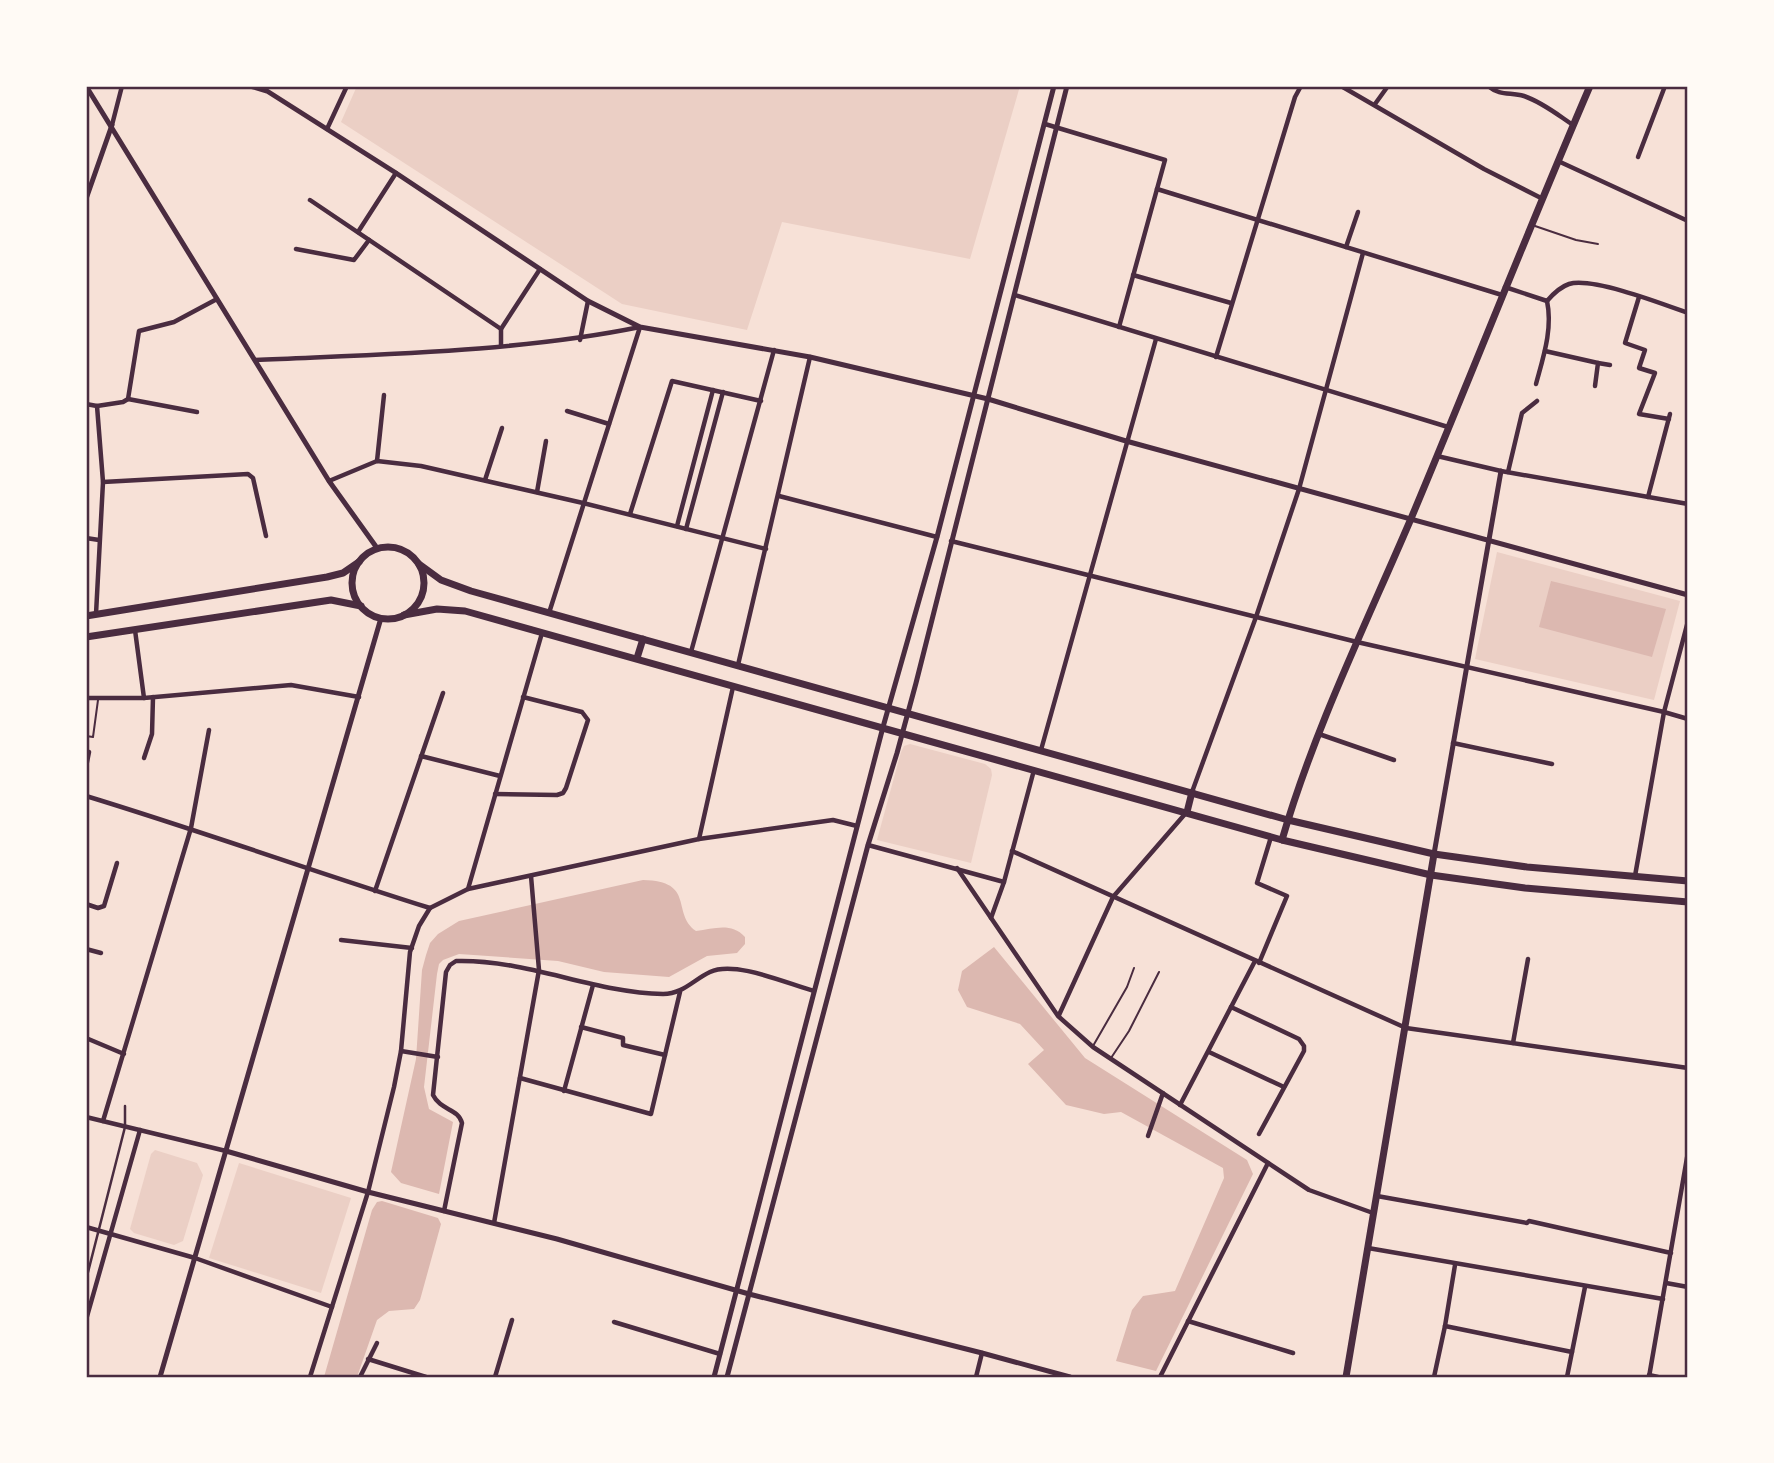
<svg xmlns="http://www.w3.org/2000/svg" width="1774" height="1463" font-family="'Alegreya Sans',sans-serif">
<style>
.green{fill:#ebcfc5}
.water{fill:#dcb8b0}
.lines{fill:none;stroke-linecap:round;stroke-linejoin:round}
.service{stroke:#4a2c40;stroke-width:2}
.pedestrian{stroke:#4a2c40;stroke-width:2.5}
.minor{stroke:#4a2c40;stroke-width:4.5}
.tertiary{stroke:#4a2c40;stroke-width:5}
.secondary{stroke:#4a2c40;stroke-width:5}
.trunk{stroke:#4a2c40;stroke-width:7}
.neatline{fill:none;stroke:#4a2c40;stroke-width:2.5}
</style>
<rect width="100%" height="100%" fill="#f7e1d7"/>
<g class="green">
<path d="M357,86h663l-50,173 -188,-37 -35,108 -125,-26 -281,-182z"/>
<path d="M1497,552l183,49 -26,99 -179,-41z"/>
<path d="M910,744l75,20 6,5 1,6 -21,88 -94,-23 24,-88 3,-6z"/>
<path d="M155,1150l42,13 6,12 -20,66 -9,4 -40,-12 -4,-4 21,-75z"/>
<path d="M239,1163l112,35 -30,95 -112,-35z"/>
</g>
<g class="water">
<path d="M1551,581l115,28 -14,48 -113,-30z"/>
<path d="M643,880c53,1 28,33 53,51 18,-2 35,-9 49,6v7l-8,9 -30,3 -38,21 -65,-5 -46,-11 -99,-7 -16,6 -4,4 -2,10 -13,113 5,22 24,13 -14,72 -38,-11 -10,-11 25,-113 6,-89 4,-15 4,-12 8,-9 21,-13z"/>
<path d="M994,947l91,111 162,102 6,14 -97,197 -40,-10 16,-51 11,-14 32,-5 49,-113 -1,-10 -102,-56 -17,2 -38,-9 -38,-41 16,-14 -24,-26 -53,-17 -9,-17 4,-19z"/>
<path d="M382,1201l56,17 3,6 -21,76 -6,9 -25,2 -12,9 -20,57h-33l48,-167 5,-8z"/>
</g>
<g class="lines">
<g class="service">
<path d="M1535,226l41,14 22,4"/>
<path d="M86,736l7,1 5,-37"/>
<path d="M1093,1046l34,-59 7,-19"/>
<path d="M1111,1058l18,-27 30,-59"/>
</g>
<path class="pedestrian" d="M86,1280l39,-153v-21"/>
<g class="minor">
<path d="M1183,86h4"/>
<path d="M1341,86l143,83 57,29"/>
<path d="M1488,86c12,10 22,6 36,10 18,6 34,19 49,29"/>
<path d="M1375,104l13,-18"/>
<path d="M1045,124l120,36 -46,167"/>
<path d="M112,125l10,-39"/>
<path d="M327,129l20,-43"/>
<path d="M1638,157l27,-71"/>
<path d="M1558,161l130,60"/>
<path d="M1157,189l345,106"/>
<path d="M310,200l191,129"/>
<path d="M358,232l38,-59"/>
<path d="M1346,247l12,-35"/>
<path d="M296,249l58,11 15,-20"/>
<path d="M1133,275l98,28"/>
<path d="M1505,287l42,14"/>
<path d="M1015,295l433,132"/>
<path d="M1639,297l-14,46 20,7 -6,18 16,5 -16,41 30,5"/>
<path d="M1547,301c6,-7 13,-14 22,-17 24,-7 94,20 119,29"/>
<path d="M580,340l8,-39"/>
<path d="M501,345v-16l39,-60"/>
<path d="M1545,351l53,12 -3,23"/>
<path d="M1216,357l79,-260 6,-11"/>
<path d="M255,360c127,-6 262,-8 385,-33l-91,286"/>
<path d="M1598,363l12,2"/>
<path d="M1536,384c7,-26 17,-55 11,-83"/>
<path d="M128,399l69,13"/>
<path d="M86,404l11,2 6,76 -7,132"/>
<path d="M97,406l26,-4 5,-3 11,-68 35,-9 43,-23"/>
<path d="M567,411l42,13"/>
<path d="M1437,456l64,15 187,33"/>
<path d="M377,461l7,-66"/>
<path d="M1508,472l14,-59 15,-12"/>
<path d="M485,480l17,-52"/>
<path d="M329,481l48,-20 44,5 162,37 183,46"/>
<path d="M103,482l145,-8 5,4 13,58"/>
<path d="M537,492l9,-51"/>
<path d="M779,496l158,41"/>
<path d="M1648,497l22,-83"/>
<path d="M630,514l42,-133 89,20"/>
<path d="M677,526l36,-136"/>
<path d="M686,529l37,-137"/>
<path d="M86,538l13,2"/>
<path d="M951,541l406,101 307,70 24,7"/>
<path d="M135,630l9,68"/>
<path d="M691,652l83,-302"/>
<path d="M738,665l72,-308"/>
<path d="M86,698h58l147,-13 68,12"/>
<path d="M1319,734l75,26"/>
<path d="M1453,743l99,21"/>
<path d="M1041,750l115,-411"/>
<path d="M421,756l79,20"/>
<path d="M144,758l8,-24 1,-37"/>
<path d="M86,767l3,-15"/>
<path d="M1192,792l64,-175 43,-128 64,-236"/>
<path d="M495,794l62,1 6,-2 3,-5 22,-68 -6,-8 -59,-15"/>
<path d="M86,796c115,35 229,76 344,112"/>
<path d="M699,839l34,-152"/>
<path d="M868,845l136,37"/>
<path d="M1012,851l394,177 282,40"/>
<path d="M957,868l101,148 35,31 216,143 64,23"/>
<path d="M1635,876l29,-164 24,-91"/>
<path d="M468,889l231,-50 134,-19 24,6"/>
<path d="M375,891l68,-198"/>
<path d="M86,904l12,4 6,-2 13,-43"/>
<path d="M991,918l13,-36 30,-112"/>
<path d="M341,940l71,8"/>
<path d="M86,949l15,4"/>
<path d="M1259,963l28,-67 -30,-13 14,-46"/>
<path d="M1231,1007l68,32 5,7v5l-45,83"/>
<path d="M1059,1015l54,-118 72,-83"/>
<path d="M581,1027l42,11v7l42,10"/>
<path d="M86,1038l38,16"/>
<path d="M1513,1043l15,-84"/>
<path d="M401,1051l37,6"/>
<path d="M1209,1052l75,35"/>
<path d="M520,1078l131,36 29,-122"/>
<path d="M564,1091l29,-106"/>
<path d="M1180,1105l75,-144"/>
<path d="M86,1117l140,34"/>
<path d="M103,1121l88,-293 18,-98"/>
<path d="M1148,1136l15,-43"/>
<path d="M1377,1196l150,27 2,-2 142,32"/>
<path d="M444,1211l18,-88c-4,-15 -21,-12 -29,-28l13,-123 4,-7 6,-4c71,-2 137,32 207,33 20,0 30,-14 47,-22 25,-12 78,12 104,19"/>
<path d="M494,1223l45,-253 -8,-94"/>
<path d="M86,1227l109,31 137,49"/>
<path d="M1368,1248l295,51"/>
<path d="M1666,1283l22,4"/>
<path d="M86,1320l54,-190"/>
<path d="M1188,1321l105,32"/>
<path d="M614,1322l106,32"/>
<path d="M1445,1326l127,26"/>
<path d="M368,1359l58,18"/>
<path d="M1649,1375l9,2"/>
<path d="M310,1377l58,-185 26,-105 7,-36 9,-99 9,-26 11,-18 38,-19 74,-256"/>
<path d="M360,1377l17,-34"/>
<path d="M495,1377l17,-57"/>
<path d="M976,1377l6,-24"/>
<path d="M1160,1377l108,-214"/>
<path d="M1434,1377l11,-51 10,-61"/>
<path d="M1567,1377l18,-90"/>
<path d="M1649,1377l39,-225"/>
</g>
<g class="tertiary">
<path d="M250,86l17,5 129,82 192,128 52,26 170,30 178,42 138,42 562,154"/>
<path d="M86,199l26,-74"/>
<path d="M1434,854l67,-383"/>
<path d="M226,1151l142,41 189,47 192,55 233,59 88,24"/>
<path d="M160,1377l221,-759"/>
</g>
<g class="secondary">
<path d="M86,86l243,395 48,67"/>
<path d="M714,1377l169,-650 54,-190 117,-451"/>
<path d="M727,1377l141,-532 29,-92 19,-70 151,-597"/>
</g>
<g class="trunk">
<circle cx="388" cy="583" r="36"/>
<path d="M419,564l22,16 30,11 817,229 146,34 93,13 161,14"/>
<path d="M404,615l33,-6 28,2 817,229 149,35 94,13 163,14"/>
<path d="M86,616l241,-39 16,-4 16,-11"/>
<path d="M86,637l245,-37 30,6"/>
<path d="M637,658l6,-19"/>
<path d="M1187,812l5,-20"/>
<path d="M1282,840c32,-110 83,-214 128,-319 61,-145 118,-291 180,-435"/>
<path d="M1346,1377l88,-523"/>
</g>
</g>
<rect width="1774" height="1463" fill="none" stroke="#fffaf5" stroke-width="175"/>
<rect x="88" y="88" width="1598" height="1288" class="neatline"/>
</svg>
